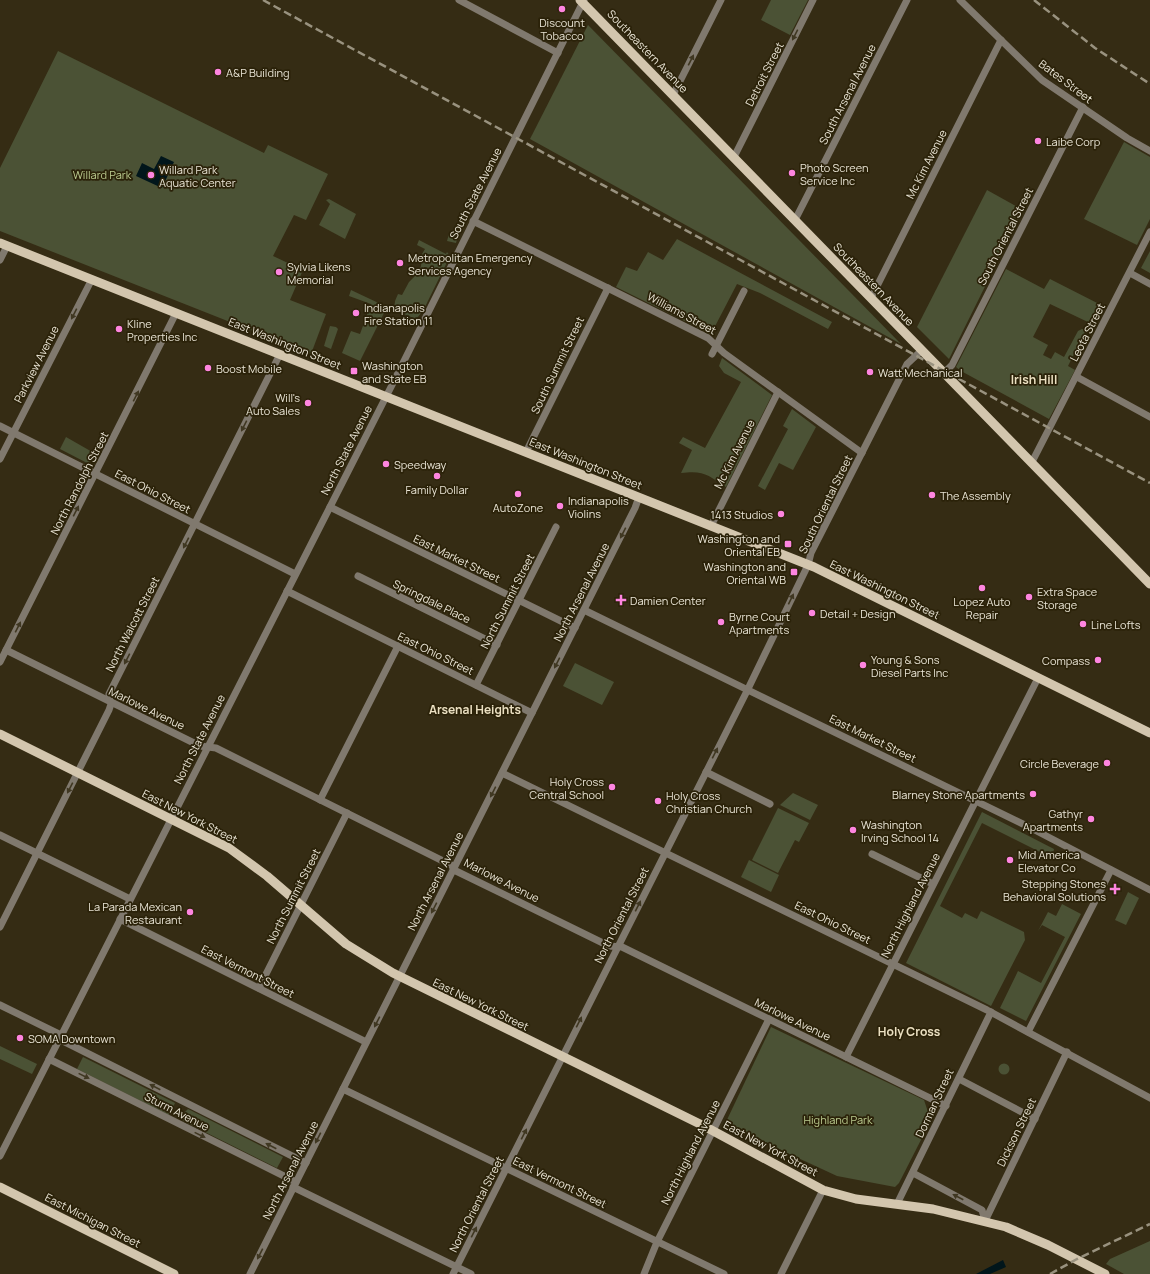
<svg xmlns="http://www.w3.org/2000/svg" width="1150" height="1274" font-family="Manrope,sans-serif">
<style>
.green{fill:#4b5235}
.water{fill:#01161b}
.lines{fill:none;stroke-linecap:round;stroke-linejoin:round}
.minor{stroke:#80796e;stroke-width:7}
.major{stroke:#d3c6ae;stroke-width:9}
.rail{stroke:#99927f;stroke-width:2.5;stroke-dasharray:8 4;stroke-linecap:butt}
.oneway{fill:#403822}
.poi-dot{fill:#fe85e0;stroke:#2b2209;stroke-width:1.5}
.labels{text-anchor:middle;dominant-baseline:central;stroke-width:3.5;stroke-linejoin:round;paint-order:stroke}
.poi-label{font-size:11px;fill:#e9e4d5;stroke:#2b2209;text-anchor:start}
.street-label{font-size:11px;fill:#e9e4d5;stroke:#2b2209}
.park-label{font-size:11px;fill:#bccc90;stroke:#2b2209}
.neighbourhood-label{font-size:12px;font-weight:bold;fill:#ebe0c2;stroke:#2b2209}
</style>
<rect width="100%" height="100%" fill="#352c14"/>
<g class="green">
<path d="M771,0h37l-18,35 -29,-15z"/>
<path d="M588,25l313,319 -371,-205z"/>
<path d="M58,51l206,102 4,-8 60,29 -22,46 -12,-5 -21,41 30,14 -13,30 36,14 -15,40 -311,-123v-63z"/>
<path d="M1124,142l26,15v62l-13,26 -53,-26z"/>
<path d="M987,190l36,20 -74,149 -32,-32z"/>
<path d="M329,199l27,15 -11,25 -26,-14 11,-21 -4,-4z"/>
<path d="M449,234l8,5 -1,4 -9,-2z"/>
<path d="M677,239l155,83 -4,7 -68,-36 -23,-9 -26,50 -95,-47 10,-20 11,4 11,-19 15,8z"/>
<path d="M419,240l27,14 1,-2 3,4 -27,55 -7,8 -22,-9 1,-9 3,-7 4,1 7,-13 9,-9 3,-7 1,-12 3,-5 -8,-4z"/>
<path d="M1150,251v22l-9,-5z"/>
<path d="M1006,269l38,20 6,-10 55,28 -6,13 -9,3 -40,-19 -17,33 15,8 -5,10 8,4 4,-7 9,5 14,-26 4,-2 4,1 -18,36 7,4 -26,49 -88,-48 -5,-4z"/>
<path d="M351,290l36,17 -27,54 -18,-8 9,-22 9,3 11,-30 -22,-8z"/>
<path d="M330,326l6,1 2,2 -7,20 -7,-3z"/>
<path d="M722,358l50,37 -46,92c-18,-12 -22,-17 -45,-14l11,-23 -13,-7 4,-6 22,11 36,-66 -17,-9 -5,-7z"/>
<path d="M792,409l24,18 -23,43 -14,-7 -14,27 -7,-4 30,-57 -5,-3z"/>
<path d="M66,437l28,16 -5,11 -29,-15z"/>
<path d="M575,663l39,19 -12,23 -39,-19z"/>
<path d="M793,793l25,12 -8,15 -30,-15z"/>
<path d="M778,808l31,15 -10,19 -4,-2 -17,33 -26,-13z"/>
<path d="M982,812l72,37 -2,9 -70,-35 -42,83 22,12 3,-5 12,6 4,-8 43,21 1,8 -34,66 -85,-43z"/>
<path d="M749,860l30,15 -8,17 -30,-15z"/>
<path d="M1128,892l11,6 -13,27 -11,-5z"/>
<path d="M1062,904l19,10 -55,107 -26,-13 18,-37 23,12 24,-46 -23,-12 -4,6 10,-19 8,4z"/>
<path d="M771,1027l153,73 4,12 -1,16 -28,55 -4,4 -58,-11 -112,-52z"/>
<path d="M0,1046l37,18 -5,10 -32,-15z"/>
<path d="M83,1057l92,46 -6,12 -92,-46z"/>
<circle cx="1004" cy="1069" r="5.5"/>
<path d="M188,1109l95,48 -6,11 -94,-47v-7z"/>
<path d="M1150,1241v33h-26l-18,-10 4,-5z"/>
</g>
<g class="water">
<path d="M161,156l13,6 -12,26 -26,-12 6,-13 12,6z"/>
<path d="M1003,1260l3,7 -16,7h-14z"/>
</g>
<g class="lines">
<g class="minor">
<path d="M459,0l99,53"/>
<path d="M960,0l82,80 85,58 23,13"/>
<path d="M673,95l48,-95"/>
<path d="M734,157l79,-157"/>
<path d="M795,220l112,-220"/>
<path d="M473,221l235,117 16,15 138,100"/>
<path d="M0,260l7,-14"/>
<path d="M1130,273l20,11"/>
<path d="M871,298l130,-258"/>
<path d="M712,354l32,-63"/>
<path d="M944,373l8,-8 131,-258"/>
<path d="M1077,377l73,40"/>
<path d="M0,426l295,148"/>
<path d="M526,452l82,-164"/>
<path d="M0,459l92,-180"/>
<path d="M1032,462l118,-230"/>
<path d="M330,507l245,121"/>
<path d="M711,526l67,-134"/>
<path d="M358,576l139,69"/>
<path d="M287,591l245,122"/>
<path d="M584,610l445,217 121,63"/>
<path d="M6,650l194,96 16,2 235,117 5,6 153,75 13,1 324,159"/>
<path d="M0,662l176,-349"/>
<path d="M476,685l80,-158"/>
<path d="M706,772l64,32"/>
<path d="M502,773l485,237 163,88"/>
<path d="M320,800l78,-154"/>
<path d="M0,835l130,64"/>
<path d="M872,854l61,30"/>
<path d="M120,919l246,123"/>
<path d="M0,927l109,-217 2,-6 -2,-6v-4l171,-340"/>
<path d="M259,988l88,-175"/>
<path d="M0,1005l61,30"/>
<path d="M1028,1032l83,-162"/>
<path d="M59,1039l247,124"/>
<path d="M846,1057l192,-379"/>
<path d="M49,1059l247,123"/>
<path d="M959,1079l76,40"/>
<path d="M343,1089l381,185"/>
<path d="M0,1156l392,-771 192,-385"/>
<path d="M913,1173l69,37 3,11"/>
<path d="M293,1187l178,87"/>
<path d="M897,1204l94,-192"/>
<path d="M985,1221l82,-169"/>
<path d="M250,1274l385,-766 4,-11"/>
<path d="M453,1274l293,-581 62,-128 3,-12 96,-189 15,-14"/>
<path d="M644,1274l13,-32 112,-223"/>
<path d="M781,1274l42,-84"/>
</g>
<g class="major">
<path d="M580,0l570,584"/>
<path d="M0,243l814,324 336,166"/>
<path d="M0,734l229,114 38,28 79,68 47,29 311,153 119,64 33,9 77,10 73,18 42,18 57,29"/>
<path d="M0,1187l174,87"/>
</g>
<g class="rail">
<path d="M263,0l887,483"/>
<path d="M1034,0l61,48 55,36"/>
<path d="M1050,1274l27,-15 73,-35"/>
</g>
</g>
<defs><path id="oneway-solid" d="M-6-.8H1V-3.2L6.5 0L1 3.2V.8H-6Z"/></defs>
<g class="oneway">
<use href="#oneway-solid" transform="translate(795 35) rotate(117)"/>
<use href="#oneway-solid" transform="translate(691 60) rotate(-63)"/>
<use href="#oneway-solid" transform="translate(74 314) rotate(117)"/>
<use href="#oneway-solid" transform="translate(136 396) rotate(-63)"/>
<use href="#oneway-solid" transform="translate(244 426) rotate(117)"/>
<use href="#oneway-solid" transform="translate(76 511) rotate(-63)"/>
<use href="#oneway-solid" transform="translate(623 533) rotate(117)"/>
<use href="#oneway-solid" transform="translate(186 543) rotate(117)"/>
<use href="#oneway-solid" transform="translate(791 599) rotate(-64)"/>
<use href="#oneway-solid" transform="translate(18 627) rotate(-63)"/>
<use href="#oneway-solid" transform="translate(127 659) rotate(117)"/>
<use href="#oneway-solid" transform="translate(557 663) rotate(117)"/>
<use href="#oneway-solid" transform="translate(715 753) rotate(-63)"/>
<use href="#oneway-solid" transform="translate(70 788) rotate(117)"/>
<use href="#oneway-solid" transform="translate(493 792) rotate(117)"/>
<use href="#oneway-solid" transform="translate(638 906) rotate(-63)"/>
<use href="#oneway-solid" transform="translate(434 908) rotate(117)"/>
<use href="#oneway-solid" transform="translate(377 1022) rotate(117)"/>
<use href="#oneway-solid" transform="translate(579 1022) rotate(-63)"/>
<use href="#oneway-solid" transform="translate(84 1076) rotate(26)"/>
<use href="#oneway-solid" transform="translate(155 1087) rotate(-153)"/>
<use href="#oneway-solid" transform="translate(524 1134) rotate(-63)"/>
<use href="#oneway-solid" transform="translate(200 1135) rotate(26)"/>
<use href="#oneway-solid" transform="translate(318 1138) rotate(117)"/>
<use href="#oneway-solid" transform="translate(271 1146) rotate(-153)"/>
<use href="#oneway-solid" transform="translate(958 1197) rotate(-152)"/>
<use href="#oneway-solid" transform="translate(474 1232) rotate(-63)"/>
<use href="#oneway-solid" transform="translate(260 1254) rotate(117)"/>
</g>
<g class="poi-dot">
<circle cx="562" cy="9" r="4"/>
<circle cx="218" cy="72" r="4"/>
<circle cx="1038" cy="141" r="4"/>
<circle cx="792" cy="173" r="4"/>
<circle cx="151" cy="175" r="4"/>
<circle cx="400" cy="263" r="4"/>
<circle cx="279" cy="272" r="4"/>
<circle cx="356" cy="313" r="4"/>
<circle cx="119" cy="329" r="4"/>
<circle cx="208" cy="368" r="4"/>
<rect x="350" y="367" width="8" height="8" rx="2"/>
<circle cx="870" cy="372" r="4"/>
<circle cx="308" cy="403" r="4"/>
<circle cx="386" cy="464" r="4"/>
<circle cx="437" cy="476" r="4"/>
<circle cx="518" cy="494" r="4"/>
<circle cx="932" cy="495" r="4"/>
<circle cx="560" cy="506" r="4"/>
<circle cx="781" cy="514" r="4"/>
<rect x="784" y="540" width="8" height="8" rx="2"/>
<rect x="790" y="568" width="8" height="8" rx="2"/>
<circle cx="982" cy="588" r="4"/>
<circle cx="1029" cy="597" r="4"/>
<path d="M619 594h4v4h4v4h-4v4h-4v-4h-4v-4h4z"/>
<circle cx="812" cy="613" r="4"/>
<circle cx="721" cy="622" r="4"/>
<circle cx="1083" cy="624" r="4"/>
<circle cx="1098" cy="660" r="4"/>
<circle cx="863" cy="665" r="4"/>
<circle cx="1107" cy="763" r="4"/>
<circle cx="612" cy="787" r="4"/>
<circle cx="1033" cy="794" r="4"/>
<circle cx="658" cy="801" r="4"/>
<circle cx="1091" cy="819" r="4"/>
<circle cx="853" cy="830" r="4"/>
<circle cx="1010" cy="860" r="4"/>
<path d="M1113 883h4v4h4v4h-4v4h-4v-4h-4v-4h4z"/>
<circle cx="190" cy="912" r="4"/>
<circle cx="20" cy="1038" r="4"/>
</g>
<g class="labels">
<g class="poi-label">
<text x="562" y="22" text-anchor="middle">Discount<tspan x="562" dy="13">Tobacco</tspan></text>
<text x="226" y="72">A&amp;P Building</text>
<text x="1046" y="141">Laibe Corp</text>
<text x="800" y="167">Photo Screen<tspan x="800" dy="13">Service Inc</tspan></text>
<text x="159" y="169">Willard Park<tspan x="159" dy="13">Aquatic Center</tspan></text>
<text x="408" y="257">Metropolitan Emergency<tspan x="408" dy="13">Services Agency</tspan></text>
<text x="287" y="266">Sylvia Likens<tspan x="287" dy="13">Memorial</tspan></text>
<text x="364" y="307">Indianapolis<tspan x="364" dy="13">Fire Station 11</tspan></text>
<text x="127" y="323">Kline<tspan x="127" dy="13">Properties Inc</tspan></text>
<text x="362" y="365">Washington<tspan x="362" dy="13">and State EB</tspan></text>
<text x="216" y="368">Boost Mobile</text>
<text x="878" y="372">Watt Mechanical</text>
<text x="300" y="397" text-anchor="end">Will's<tspan x="300" dy="13">Auto Sales</tspan></text>
<text x="394" y="464">Speedway</text>
<text x="437" y="489" text-anchor="middle">Family Dollar</text>
<text x="940" y="495">The Assembly</text>
<text x="568" y="500">Indianapolis<tspan x="568" dy="13">Violins</tspan></text>
<text x="518" y="507" text-anchor="middle">AutoZone</text>
<text x="773" y="514" text-anchor="end">1413 Studios</text>
<text x="780" y="538" text-anchor="end">Washington and<tspan x="780" dy="13">Oriental EB</tspan></text>
<text x="786" y="566" text-anchor="end">Washington and<tspan x="786" dy="13">Oriental WB</tspan></text>
<text x="1037" y="591">Extra Space<tspan x="1037" dy="13">Storage</tspan></text>
<text x="630" y="600">Damien Center</text>
<text x="982" y="601" text-anchor="middle">Lopez Auto<tspan x="982" dy="13">Repair</tspan></text>
<text x="820" y="613">Detail + Design</text>
<text x="729" y="616">Byrne Court<tspan x="729" dy="13">Apartments</tspan></text>
<text x="1091" y="624">Line Lofts</text>
<text x="871" y="659">Young &amp; Sons<tspan x="871" dy="13">Diesel Parts Inc</tspan></text>
<text x="1090" y="660" text-anchor="end">Compass</text>
<text x="1099" y="763" text-anchor="end">Circle Beverage</text>
<text x="604" y="781" text-anchor="end">Holy Cross<tspan x="604" dy="13">Central School</tspan></text>
<text x="1025" y="794" text-anchor="end">Blarney Stone Apartments</text>
<text x="666" y="795">Holy Cross<tspan x="666" dy="13">Christian Church</tspan></text>
<text x="1083" y="813" text-anchor="end">Gathyr<tspan x="1083" dy="13">Apartments</tspan></text>
<text x="861" y="824">Washington<tspan x="861" dy="13">Irving School 14</tspan></text>
<text x="1018" y="854">Mid America<tspan x="1018" dy="13">Elevator Co</tspan></text>
<text x="1106" y="883" text-anchor="end">Stepping Stones<tspan x="1106" dy="13">Behavioral Solutions</tspan></text>
<text x="182" y="906" text-anchor="end">La Parada Mexican<tspan x="182" dy="13">Restaurant</tspan></text>
<text x="28" y="1038">SOMA Downtown</text>
</g>
<g class="street-label">
<text transform="translate(648 51) rotate(46)">Southeastern Avenue</text>
<text transform="translate(764 74) rotate(-63)">Detroit Street</text>
<text transform="translate(1066 81) rotate(37)">Bates Street</text>
<text transform="translate(847 94) rotate(-63)">South Arsenal Avenue</text>
<text transform="translate(926 164) rotate(-63)">Mc Kim Avenue</text>
<text transform="translate(475 193) rotate(-63)">South State Avenue</text>
<text transform="translate(1005 236) rotate(-63)">South Oriental Street</text>
<text transform="translate(874 284) rotate(46)">Southeastern Avenue</text>
<text transform="translate(682 313) rotate(28)">Williams Street</text>
<text transform="translate(1087 332) rotate(-63)">Leota Street</text>
<text transform="translate(285 343) rotate(22)">East Washington Street</text>
<text transform="translate(36 364) rotate(-63)">Parkview Avenue</text>
<text transform="translate(557 365) rotate(-64)">South Summit Street</text>
<text transform="translate(346 450) rotate(-63)">North State Avenue</text>
<text transform="translate(734 454) rotate(-63)">Mc Kim Avenue</text>
<text transform="translate(586 463) rotate(22)">East Washington Street</text>
<text transform="translate(79 483) rotate(-63)">North Randolph Street</text>
<text transform="translate(153 491) rotate(27)">East Ohio Street</text>
<text transform="translate(825 504) rotate(-64)">South Oriental Street</text>
<text transform="translate(457 558) rotate(26)">East Market Street</text>
<text transform="translate(885 589) rotate(26)">East Washington Street</text>
<text transform="translate(581 592) rotate(-63)">North Arsenal Avenue</text>
<text transform="translate(432 601) rotate(26)">Springdale Place</text>
<text transform="translate(507 601) rotate(-63)">North Summit Street</text>
<text transform="translate(132 624) rotate(-63)">North Walcott Street</text>
<text transform="translate(436 653) rotate(26)">East Ohio Street</text>
<text transform="translate(147 708) rotate(26)">Marlowe Avenue</text>
<text transform="translate(873 738) rotate(26)">East Market Street</text>
<text transform="translate(199 739) rotate(-63)">North State Avenue</text>
<text transform="translate(190 816) rotate(27)">East New York Street</text>
<text transform="translate(502 880) rotate(27)">Marlowe Avenue</text>
<text transform="translate(435 881) rotate(-63)">North Arsenal Avenue</text>
<text transform="translate(293 896) rotate(-63)">North Summit Street</text>
<text transform="translate(910 905) rotate(-63)">North Highland Avenue</text>
<text transform="translate(621 915) rotate(-63)">North Oriental Street</text>
<text transform="translate(833 922) rotate(26)">East Ohio Street</text>
<text transform="translate(248 971) rotate(27)">East Vermont Street</text>
<text transform="translate(481 1004) rotate(26)">East New York Street</text>
<text transform="translate(793 1019) rotate(26)">Marlowe Avenue</text>
<text transform="translate(934 1103) rotate(-65)">Dorman Street</text>
<text transform="translate(177 1111) rotate(27)">Sturm Avenue</text>
<text transform="translate(1016 1132) rotate(-64)">Dickson Street</text>
<text transform="translate(771 1148) rotate(28)">East New York Street</text>
<text transform="translate(690 1152) rotate(-63)">North Highland Avenue</text>
<text transform="translate(290 1170) rotate(-63)">North Arsenal Avenue</text>
<text transform="translate(560 1182) rotate(26)">East Vermont Street</text>
<text transform="translate(476 1204) rotate(-63)">North Oriental Street</text>
<text transform="translate(93 1220) rotate(27)">East Michigan Street</text>
</g>
<g class="park-label">
<text x="102" y="174">Willard Park</text>
<text x="838" y="1119">Highland Park</text>
</g>
<g class="neighbourhood-label">
<text x="1034" y="379">Irish Hill</text>
<text x="475" y="709">Arsenal Heights</text>
<text x="909" y="1031">Holy Cross</text>
</g>
</g>
</svg>
